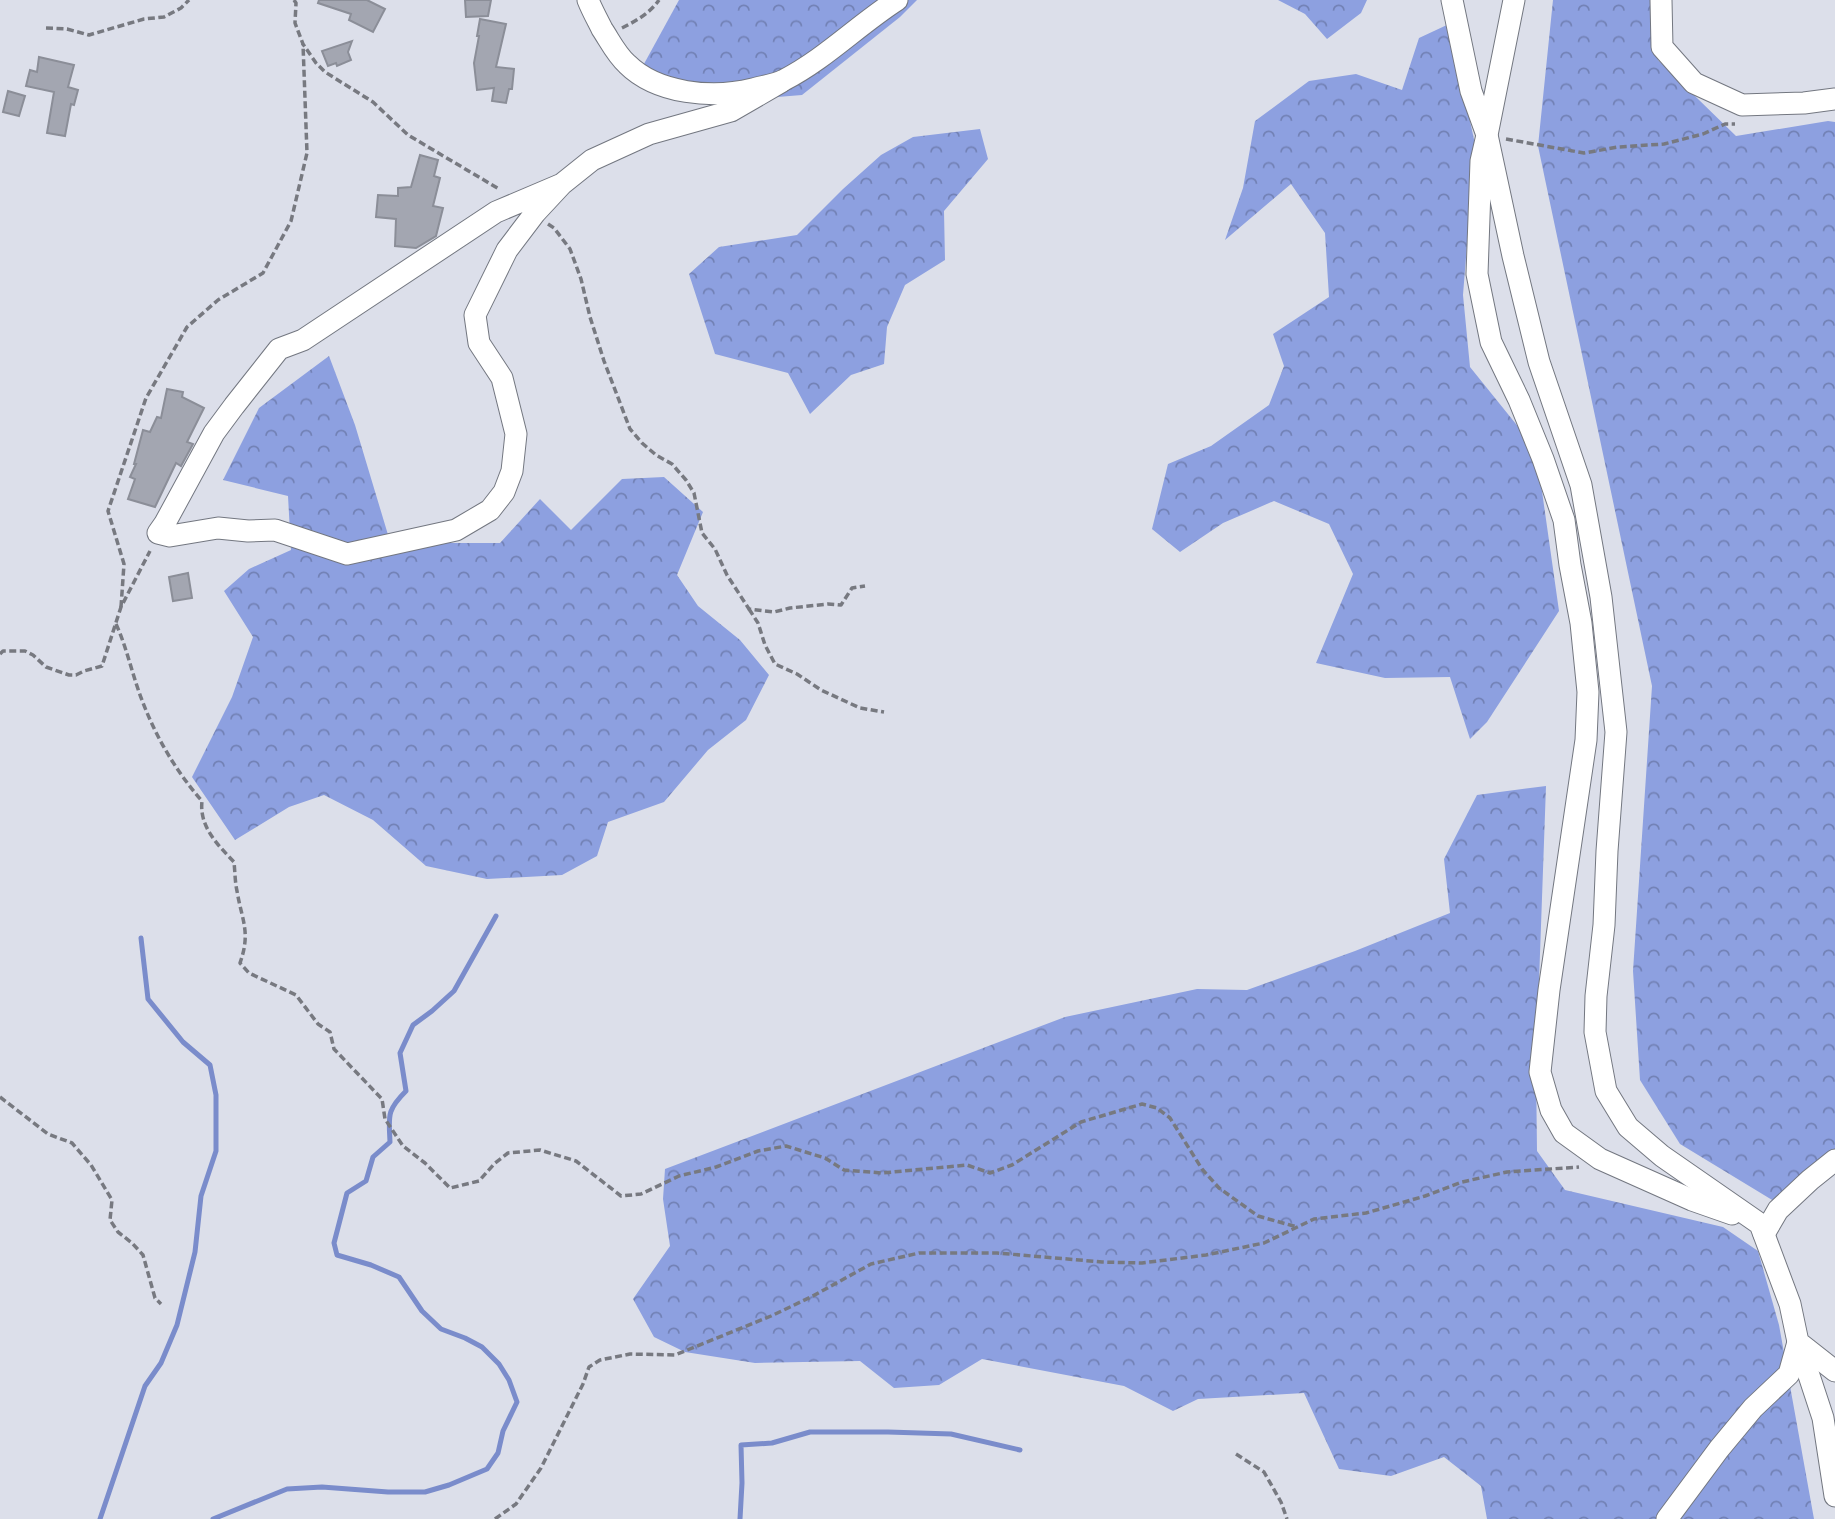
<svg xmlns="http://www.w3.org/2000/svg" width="1835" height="1519" font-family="Montserrat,sans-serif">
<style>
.forest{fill:url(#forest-crowns)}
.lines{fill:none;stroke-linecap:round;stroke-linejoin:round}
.stream{stroke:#7a8ccb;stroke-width:5}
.building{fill:#a3a6b1;stroke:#8b8e98;stroke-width:2}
.minor-casing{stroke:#737780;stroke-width:23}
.path{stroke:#777980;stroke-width:3.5;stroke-dasharray:7 3.5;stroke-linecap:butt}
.minor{stroke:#fff;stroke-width:21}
</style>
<defs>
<pattern id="forest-crowns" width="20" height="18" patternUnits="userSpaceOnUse" patternTransform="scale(1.75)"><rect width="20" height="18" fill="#8da0e0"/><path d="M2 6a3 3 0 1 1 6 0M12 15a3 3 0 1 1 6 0" fill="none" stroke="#7281b5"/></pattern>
</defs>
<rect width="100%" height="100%" fill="#dcdfea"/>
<g class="forest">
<path d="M679,0h238l-17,17 -98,78 -89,7 -74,-29z"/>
<path d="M1278,0h89l-6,13 -34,26 -22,-25z"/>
<path d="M1553,0h98l7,60 78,76 92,-15 7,1v1042l-53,42 -102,-62 -40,-64 -7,-109 19,-285 -114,-540z"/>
<path d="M1449,24l26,120 -12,151 7,72 66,82 23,162 -72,111 -17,17 -20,-62 -65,1 -69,-15 37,-89 -24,-50 -55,-23 -51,22 -43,29 -28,-23 16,-65 43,-18 58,-41 15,-39 -11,-32 56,-37 -4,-64 -34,-49 -66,56 18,-52 12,-67 54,-40 47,-7 46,16 17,-52z"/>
<path d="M980,129l8,30 -44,52 1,49 -40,25 -18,42 -3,37 -33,11 -41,39 -22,-41 -73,-19 -26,-80 30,-27 78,-12 46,-46 38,-34 32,-18z"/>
<path d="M329,356l26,69 34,113 58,5h53l40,-44 31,31 51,-51 42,-2 39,35 -26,63 21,31 42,34 29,35 -23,45 -38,30 -44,52 -56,20 -11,34 -35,19 -75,4 -61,-13 -53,-46 -49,-25 -35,12 -54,33 -43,-63 40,-80 21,-60 -29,-46 25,-22 42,-19 -3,-54 -65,-16 36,-72z"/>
<path d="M1546,786l-10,280 1,85 28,39 158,37 35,24 21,74 35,194h-327l-6,-33 -37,-29 -53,19 -52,-7 -35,-76 -106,6 -25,12 -49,-25 -142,-27 -43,26 -45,3 -34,-27 -105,2 -70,-11 -31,-15 -21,-38 37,-53 -7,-47 2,-30 400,-152 132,-28 50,1 108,-39 95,-38 -6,-54 33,-64z"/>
</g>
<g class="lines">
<g class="stream">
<path d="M100,1519l45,-133 16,-23 16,-38 18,-73 6,-56 15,-45v-56l-6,-30 -27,-23 -35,-43 -7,-61"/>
<path d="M213,1519l74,-30 35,-2 66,5h37l24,-7 38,-16 11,-16 5,-22 14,-29 -8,-22 -10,-16 -17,-17 -17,-9 -24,-9 -19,-18 -23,-34 -28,-12 -34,-10 -3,-12 13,-50 19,-12 7,-24 17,-15c-1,-26 -4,-31 16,-51l-6,-38 13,-28 19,-14 22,-20 42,-75"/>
<path d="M740,1519l2,-36 -1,-38 31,-2 38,-11h78l63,2 69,16"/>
</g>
</g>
<g class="building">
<path d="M319,0h48l18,9 -12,23 -24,-12 2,-6 -33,-11z"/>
<path d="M465,0h26l-3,16 -22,1z"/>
<path d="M480,19l26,5 -10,43 18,2 -2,20h-3l-3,14 -14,-2 2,-13 -17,2 -3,-27 5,-27h-2z"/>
<path d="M352,41l-4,11 3,8 -14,6 -1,-3 -8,3 -6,-15z"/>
<path d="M39,57l35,8 -6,22 10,3 -4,15 -3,-1 -6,32 -18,-3 7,-41 -28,-6 4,-16 7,2z"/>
<path d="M8,91l17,5 -6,20 -16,-4z"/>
<path d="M420,155l18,5 -4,16 6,2 -7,28 10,2 -7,28 -20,12 -21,-2 1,-27 -20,-2 2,-22 20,1v-8l13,-1z"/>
<path d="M167,389l16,3 -1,5 22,11 -17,34 6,2 -12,22 -5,-3 -21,44 -27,-8 7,-20 -5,-2 6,-13h-2l9,-34 7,2 7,-15 4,1z"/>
<path d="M188,573l4,25 -19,3 -4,-24z"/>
</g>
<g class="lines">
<g class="minor-casing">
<g id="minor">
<path d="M588,0c4,10 9,19 14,29 8,12 14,25 25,35 30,30 86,35 126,25 10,-3 22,-4 31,-9 41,-21 74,-55 113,-80"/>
<path d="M1452,0l19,91 16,44 -6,26 -4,113 14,68 28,58 24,59 21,61 6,45 11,58 7,69 -2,48 -37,250 -9,82 11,38 13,23 36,26 92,41 40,14"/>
<path d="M1514,0l-27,135 26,121 26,106 42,123 20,112 15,135 -9,119 -3,74 -8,71 -1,36 11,59 22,36 34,29 98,68 30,80 8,38 37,29"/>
<path d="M1661,0l1,47 32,36 48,22 62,-2 31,-4"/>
<path d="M562,184l-66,28 -193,128 -24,9 -45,57 -20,27 -49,90 -7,10 12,3 48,-8 30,3 27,-1 72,24 109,-24 34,-20 14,-18 8,-21 4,-37 -14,-56 -23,-35 -4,-28 32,-65 28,-37 27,-29 30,-24 57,-26 82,-23 50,-29"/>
<path d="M1764,1234l14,-24 32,-30 25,-20"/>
<path d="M1798,1342l25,76 12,78"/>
<path d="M1667,1519l52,-70 34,-41 36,-34 9,-32"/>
</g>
</g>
<g class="path">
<path d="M294,0l2,3 -1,20 8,21 13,19 9,9 48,30 35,33 91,54"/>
<path d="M46,28l21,1 22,6 55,-16 20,-2 17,-9 8,-8"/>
<path d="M622,28c14,-7 28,-15 37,-28"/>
<path d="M1506,139l78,14 34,-6 46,-3 39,-10 22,-10h10"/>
<path d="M548,224l6,4 16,21 11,30 9,38 14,44 26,68 12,14 14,12 16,9 14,16 8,13 8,40 13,16 12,26 22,34 25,3 16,-4 38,-4 13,1 11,-17 13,-2"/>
<path d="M121,607l3,-43 -16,-53 38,-113 41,-71 31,-27 45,-27 28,-52 16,-68 -4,-109"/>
<path d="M749,609l9,14 7,22 10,19 22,10 24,16 39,18 24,4"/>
<path d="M116,624c10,22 15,45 23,68 14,40 35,77 63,109 -3,26 16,44 32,61 1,10 1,20 3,29 5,30 14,41 3,72l9,10 47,22 22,29 12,8 4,17 48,50 3,20 18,27 22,17 25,25 29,-7 16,-18 13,-10 32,-3 36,11 45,35 20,-2 38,-18 37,-9 42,-16 28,-5 39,12 19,12 38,3 85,-8 23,8 22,-8 69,-43 61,-18 15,4 13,10 32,51 17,19 39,28 39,11"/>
<path d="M0,654l3,-3h22l8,4 13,12 23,8h7l8,-4 18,-5 19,-59 29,-56"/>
<path d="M0,1097l48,37 24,9 19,22 21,35 -2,20 8,12 14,11 11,12 12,43 6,6"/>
<path d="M1236,1454l28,18 17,30 6,17"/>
<path d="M495,1519l21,-15 25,-36 42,-84 6,-17 11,-7 30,-6 45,1 96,-39 40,-19 60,-33 48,-11h78l105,9 40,1 64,-8 58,-12 50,-24 52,-6 59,-17 37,-14 45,-10 72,-5"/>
</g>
<use href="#minor" class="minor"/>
</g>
</svg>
